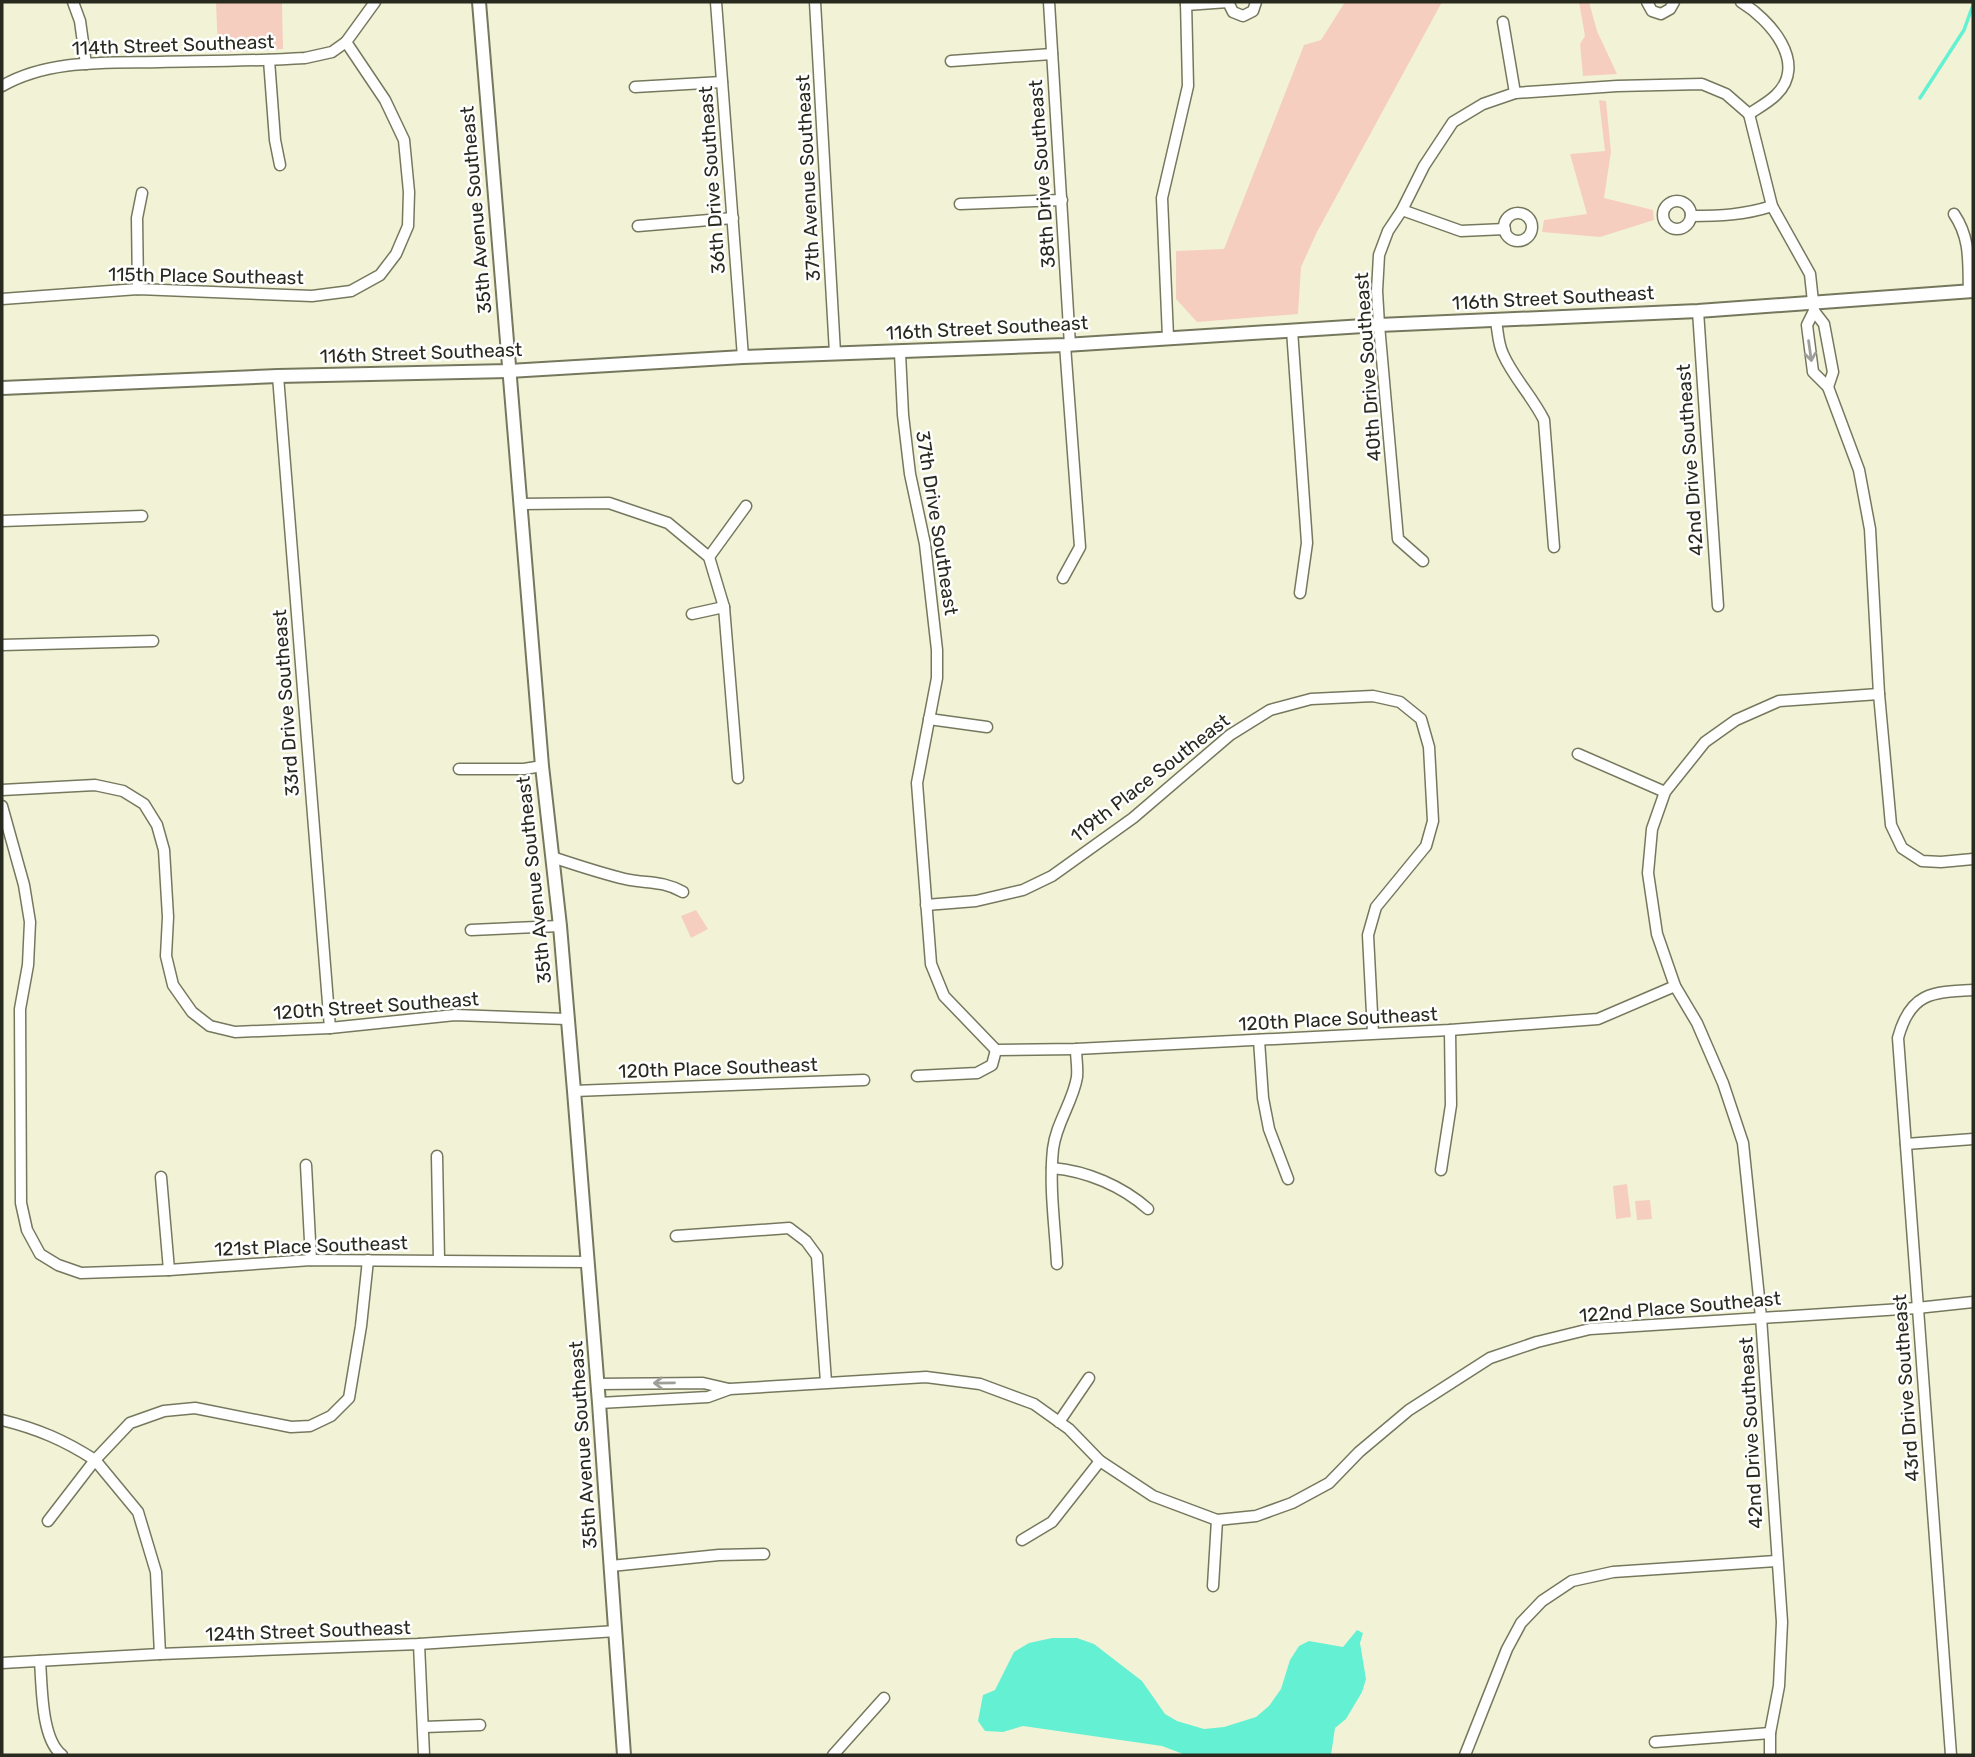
<svg xmlns="http://www.w3.org/2000/svg" width="1975" height="1757" font-family="Rubik,sans-serif">
<style>
.green{fill:#f6cebf}
.water{fill:#64f1d3}
.lines{fill:none;stroke-linecap:round;stroke-linejoin:round}
.stream{stroke:#64f1d3;stroke-width:3.5}
.minor-casing{stroke:#76785e;stroke-width:13}
.tertiary-casing{stroke:#76785e;stroke-width:16}
.minor{stroke:#fff;stroke-width:10}
.tertiary{stroke:#fff;stroke-width:12}
.oneway{stroke:#9f9f9a}
.labels{text-anchor:middle;dominant-baseline:central;stroke-width:5;stroke-linejoin:round;paint-order:stroke}
.street-label{font-size:19px;fill:#292a1f;stroke:#fff}
</style>
<rect width="100%" height="100%" fill="#f2f3d6"/>
<g class="green">
<path d="M216,2h66l1,47 -65,3z"/>
<path d="M1345,2h97l-125,230 -16,35 -3,47 -101,8 -21,-23v-48l48,-2 80,-204 17,-5z"/>
<path d="M1579,2h10l8,29 20,43 -34,2 -3,-32 5,-8z"/>
<path d="M1599,100l7,1 5,51 -7,46 49,12 1,10 -54,17 -58,-5 2,-12 43,-6 -17,-60 35,-3z"/>
<path d="M696,910l12,19 -17,9 -10,-22z"/>
<path d="M1627,1184l4,33 -15,2 -3,-33z"/>
<path d="M1650,1200l2,19 -15,1 -2,-19z"/>
</g>
<path class="water" d="M1357,1630l6,3 -3,10 6,36 -4,13 -16,27 -11,9 -4,27h-145l-24,-9 -139,-20 -20,6 -18,-1 -7,-10 5,-26 12,-5 19,-38 15,-9 23,-5h25l17,6 48,37 23,33 12,7 27,8 20,-2 32,-10 13,-11 12,-17 9,-29 9,-14 10,-5 34,6z"/>
<g class="lines">
<path class="stream" d="M1920,98l44,-68 9,-25"/>
<g class="minor-casing">
<g id="minor">
<path d="M73,2l7,19 6,43"/>
<path d="M716,2l27,355"/>
<path d="M815,2l20,351"/>
<path d="M1049,2l21,343"/>
<path d="M1228,2l5,10 10,4 10,-5 3,-9"/>
<path d="M1647,2l5,9 9,3 9,-5 4,-7"/>
<path d="M1741,2c28,17 68,61 35,93 -7,7 -18,13 -27,19"/>
<path d="M1186,5l42,-3"/>
<path d="M1503,22l12,71"/>
<path d="M269,60l6,80 5,25"/>
<path d="M951,61l101,-7"/>
<path d="M2,86c47,-27 105,-23 158,-24 48,-1 97,-1 145,-4l27,-6 14,-10 29,-40"/>
<path d="M635,87l87,-5"/>
<path d="M1749,114l23,92 38,68 4,37 10,13 9,48 -5,15"/>
<circle cx="1677" cy="215" r="14"/>
<path d="M960,204l102,-4"/>
<path d="M1402,210l59,21 44,-2"/>
<circle cx="1518" cy="227" r="14"/>
<path d="M1954,214c17,25 14,49 15,77"/>
<path d="M1691,216c29,0 53,-1 81,-10"/>
<path d="M638,226l95,-8"/>
<path d="M138,289l-1,-71 5,-25"/>
<path d="M2,299l136,-10 174,7 39,-5 29,-16 16,-21 12,-28 1,-34 -5,-52 -19,-40 -39,-58"/>
<path d="M1698,311l20,295"/>
<path d="M1814,311l-7,14 6,47 15,15 31,83 11,59 9,165 12,131 11,23 20,13 19,1 32,-3"/>
<path d="M1496,321c2,11 2,23 7,33 10,23 29,42 41,66l10,127"/>
<path d="M1292,330l15,213 -7,50"/>
<path d="M1168,337l-6,-139 26,-112 -2,-84"/>
<path d="M900,353l3,62 7,59 15,70 12,106v28l-20,105 14,181 13,32 52,54"/>
<path d="M278,376l52,652"/>
<path d="M520,504l89,-1 59,20 41,34 15,50 14,171"/>
<path d="M2,521l140,-5"/>
<path d="M709,557l37,-51"/>
<path d="M1423,561l-25,-22 -19,-214 -2,-34 2,-36 9,-24 14,-21 22,-44 29,-44 30,-18 32,-11 102,-7 85,-2 24,10 23,20"/>
<path d="M1063,578l17,-31 -15,-202"/>
<path d="M692,614l32,-7"/>
<path d="M2,645l151,-4"/>
<path d="M929,719l58,8"/>
<path d="M1578,754l87,38"/>
<path d="M459,769h65l18,-3"/>
<path d="M2,790l93,-5 28,6 21,13 13,21 7,25 4,67 -2,39 7,29 19,27 18,14 25,6 95,-4 125,-13 112,4"/>
<path d="M2,806l22,79 6,37 -2,43 -8,44 1,194 6,27 13,24 18,11 23,8 88,-3 142,-10 277,2"/>
<path d="M552,857c24,8 48,16 73,22 23,5 36,1 58,13"/>
<path d="M926,905l50,-4 47,-11 29,-14 81,-58 97,-83 40,-25 41,-11 62,-3 27,6 21,17 8,28 4,74 -7,25 -50,61 -8,28 5,98"/>
<path d="M471,930l89,-4"/>
<path d="M1259,1040l4,58 6,31 19,50"/>
<path d="M996,1050l80,-1 374,-19 148,-11 77,-33"/>
<path d="M917,1076l60,-3 15,-8 4,-15"/>
<path d="M574,1091l290,-11"/>
<path d="M1906,1144l67,-5"/>
<path d="M437,1156l2,104"/>
<path d="M306,1165l5,95"/>
<path d="M1052,1168c35,3 70,18 96,41"/>
<path d="M1441,1170l10,-65 -1,-75"/>
<path d="M161,1177l8,93"/>
<path d="M676,1236l113,-8 17,13 11,15 9,126"/>
<path d="M1057,1264c-2,-38 -8,-77 -4,-115 3,-26 20,-47 24,-72 1,-9 -1,-19 -1,-28"/>
<path d="M598,1384l105,-1 26,6"/>
<path d="M599,1403l109,-6 22,-8 196,-12 54,7 54,20 35,25 31,32 53,35 64,24 39,-4 36,-13 37,-20 30,-31 50,-42 81,-52 47,-16 53,-13 327,-21 56,-6"/>
<path d="M2,1420c36,9 62,20 93,40l35,-37 34,-12 31,-3 96,19 19,-1 21,-10 18,-18 12,-72 7,-66"/>
<path d="M1059,1422l30,-44"/>
<path d="M48,1521l47,-61 43,52 18,60 4,82"/>
<path d="M1022,1540l30,-18 48,-61"/>
<path d="M611,1566l108,-11 45,-1"/>
<path d="M1213,1586l4,-66"/>
<path d="M419,1644l5,111"/>
<path d="M40,1661c2,25 1,78 22,94"/>
<path d="M2,1663l158,-9 259,-10 197,-13"/>
<path d="M424,1727l56,-2"/>
<path d="M1655,1742l115,-9"/>
<path d="M833,1755l51,-57"/>
<path d="M1465,1755l42,-106 14,-26 21,-22 30,-20 41,-9 163,-11"/>
<path d="M1770,1755v-22l9,-47 3,-64 -21,-305 -18,-174 -20,-60 -26,-60 -22,-37 -18,-52 -9,-61 4,-44 13,-37 40,-50 31,-22 43,-19 100,-7"/>
<path d="M1951,1755l-53,-717c12,-45 33,-46 75,-48"/>
</g>
</g>
<g class="tertiary-casing">
<g id="tertiary">
<path d="M479,2l63,764 18,160 14,165 25,312 25,352"/>
<path d="M2,388l276,-12 231,-5 234,-14 322,-12 314,-20 319,-14 275,-20"/>
</g>
</g>
<use href="#minor" class="minor"/>
<use href="#tertiary" class="tertiary"/>
</g>
<defs><path id="oneway-shaft" d="M-6 0H5M1.5-3L5.5 0L1.5 3" fill="none" stroke-width="1.6" stroke-linecap="round" stroke-linejoin="round" transform="scale(1.75)"/></defs>
<g class="oneway">
<use href="#oneway-shaft" transform="translate(1810 351) rotate(82)"/>
<use href="#oneway-shaft" transform="translate(664 1383) rotate(179)"/>
</g>
<g class="labels">
<g class="street-label">
<text transform="translate(173 45) rotate(-2)">114th Street Southeast</text>
<text transform="translate(1042 174) rotate(-94)">38th Drive Southeast</text>
<text transform="translate(808 178) rotate(-93)">37th Avenue Southeast</text>
<text transform="translate(712 180) rotate(-94)">36th Drive Southeast</text>
<text transform="translate(476 210) rotate(-95)">35th Avenue Southeast</text>
<text transform="translate(206 276) rotate(1)">115th Place Southeast</text>
<text transform="translate(1553 298) rotate(-3)">116th Street Southeast</text>
<text transform="translate(987 328) rotate(-3)">116th Street Southeast</text>
<text transform="translate(421 353) rotate(-2)">116th Street Southeast</text>
<text transform="translate(1368 367) rotate(-94)">40th Drive Southeast</text>
<text transform="translate(1690 460) rotate(-94)">42nd Drive Southeast</text>
<text transform="translate(937 523) rotate(81)">37th Drive Southeast</text>
<text transform="translate(286 703) rotate(-94)">33rd Drive Southeast</text>
<text transform="translate(1150 778) rotate(-38)">119th Place Southeast</text>
<text transform="translate(534 880) rotate(-96)">35th Avenue Southeast</text>
<text transform="translate(376 1006) rotate(-4)">120th Street Southeast</text>
<text transform="translate(1338 1019) rotate(-3)">120th Place Southeast</text>
<text transform="translate(718 1068) rotate(-2)">120th Place Southeast</text>
<text transform="translate(311 1246) rotate(-2)">121st Place Southeast</text>
<text transform="translate(1680 1307) rotate(-5)">122nd Place Southeast</text>
<text transform="translate(1906 1388) rotate(-94)">43rd Drive Southeast</text>
<text transform="translate(1751 1433) rotate(-93)">42nd Drive Southeast</text>
<text transform="translate(583 1445) rotate(-94)">35th Avenue Southeast</text>
<text transform="translate(308 1631) rotate(-2)">124th Street Southeast</text>
</g>
</g>
<rect width="1975" height="1757" fill="none" stroke="#292a1f" stroke-width="7"/>
</svg>
